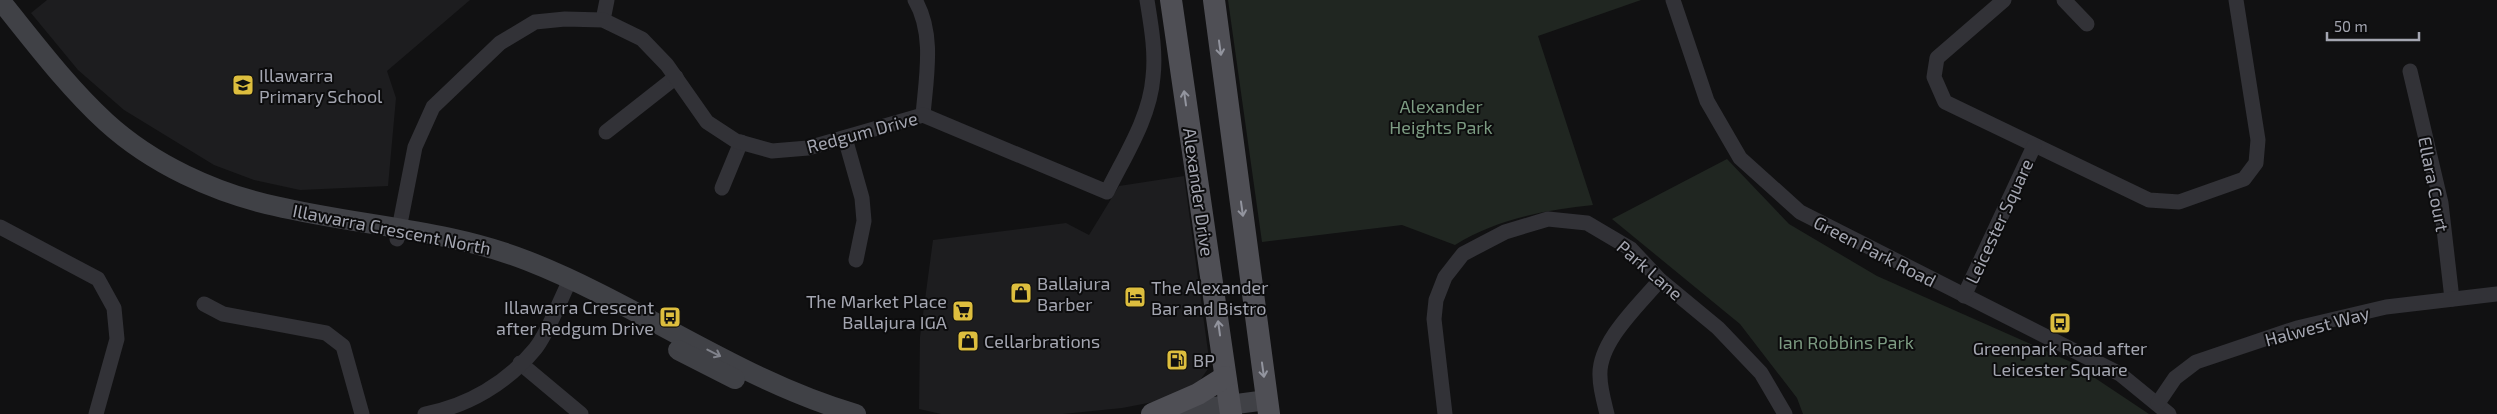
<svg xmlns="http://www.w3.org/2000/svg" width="2497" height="414" font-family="'Exo 2',sans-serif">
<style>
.built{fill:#1d1d1f}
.green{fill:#202621}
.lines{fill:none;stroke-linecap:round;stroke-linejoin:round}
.minor{stroke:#323237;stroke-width:15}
.secondary{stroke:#404146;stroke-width:20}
.primary{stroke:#4f4f55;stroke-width:22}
.oneway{stroke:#93959f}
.oneway2{stroke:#81838c}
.labels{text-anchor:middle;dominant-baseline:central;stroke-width:4;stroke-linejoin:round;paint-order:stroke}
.poi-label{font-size:18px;fill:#a4a6b1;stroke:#0c0c0d;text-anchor:start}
.park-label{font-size:18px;fill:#7c9b82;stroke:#0c0c0d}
.street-label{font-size:18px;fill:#a4a6b1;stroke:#0c0c0d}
</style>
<rect width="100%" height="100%" fill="#111112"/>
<g class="built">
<path d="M47,0h423l-83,71 9,27 -8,88 -88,4 -46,-10 -40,-15 -90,-55 -46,-40 -47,-57z"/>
<path d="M1184,176l26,190 -16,23 -20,9 -52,10 -59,6h-122l-22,-5 1,-72 13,-97 133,-17 23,12 30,-49z"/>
</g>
<g class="green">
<path d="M1228,0h413l-103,36 55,169c-48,5 -97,14 -138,40l-53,-20 -140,17z"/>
<path d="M1727,159l62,65 88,52 194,86 78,52h-346l-6,-16 -57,-74 -128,-105z"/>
</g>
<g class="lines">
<g class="minor">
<path d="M915,0c20,34 11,78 8,115"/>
<path d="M1673,0l34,101 33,57 60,54 320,162 49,40"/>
<path d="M2004,0l-67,58 -3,19 11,25 204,98 30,2 65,-23 12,-16 2,-23 -22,-140"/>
<path d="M2064,0l23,24"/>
<path d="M603,20l4,-20"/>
<path d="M2410,71l31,132 11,96"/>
<path d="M606,132l70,-55"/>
<path d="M845,138l17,60 2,23 -8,39"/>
<path d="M722,188l19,-46"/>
<path d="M0,227l98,52 16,29 3,31 -21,75"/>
<path d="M397,239l18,-92 18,-40 67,-64 35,-21 30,-3 38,1 39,19 25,26 40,57 29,19 36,10 36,-3 115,-33 184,77c17,-35 43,-74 46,-115 3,-25 -2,-52 -6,-77"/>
<path d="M1964,296l70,-150"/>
<path d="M204,304l19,10 103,19 17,13 19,68"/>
<path d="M520,363l61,51"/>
<path d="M2158,403l17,-25 21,-16 101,-34 89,-21 111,-13"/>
<path d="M425,414c43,-8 82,-31 110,-65 12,-14 26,-51 35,-69"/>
<path d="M1445,414l-11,-95 2,-19 9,-23 18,-23 42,-22 43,-13 39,4 44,26 29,31 58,48 43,45 24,41"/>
<path d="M1607,414c-3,-12 -7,-26 -7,-38 -2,-34 39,-71 60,-96"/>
</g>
<g class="secondary">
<path d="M0,0c34,42 66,85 106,122 46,42 109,71 169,84 85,20 172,23 253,55 112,44 211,119 328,153"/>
<path d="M678,350l57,29"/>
<path d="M1161,414l106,-14"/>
</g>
<g class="primary">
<path d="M1171,0l60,414"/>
<path d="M1214,0l55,414"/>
<path d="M1152,414l46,-20 27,-17"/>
</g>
</g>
<defs><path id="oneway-shaft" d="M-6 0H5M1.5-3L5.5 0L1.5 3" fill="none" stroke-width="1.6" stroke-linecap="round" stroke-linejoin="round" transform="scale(1.25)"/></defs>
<g class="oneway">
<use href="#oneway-shaft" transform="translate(1220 48) rotate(82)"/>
<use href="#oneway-shaft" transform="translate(1185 98) rotate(-98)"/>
<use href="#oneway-shaft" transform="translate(1242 209) rotate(82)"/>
<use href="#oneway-shaft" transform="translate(1219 328) rotate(-98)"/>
<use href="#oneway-shaft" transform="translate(1263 370) rotate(82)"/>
</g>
<use class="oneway2" href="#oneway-shaft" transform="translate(714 353) rotate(27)"/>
<defs>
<g id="school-square" transform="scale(1.125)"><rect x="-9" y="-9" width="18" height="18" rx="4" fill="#ddbe3e" stroke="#0c0c0d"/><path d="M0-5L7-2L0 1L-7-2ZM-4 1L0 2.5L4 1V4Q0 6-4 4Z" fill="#111"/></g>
<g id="shop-square" transform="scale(1.125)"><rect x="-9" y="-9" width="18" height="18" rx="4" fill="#ddbe3e" stroke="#0c0c0d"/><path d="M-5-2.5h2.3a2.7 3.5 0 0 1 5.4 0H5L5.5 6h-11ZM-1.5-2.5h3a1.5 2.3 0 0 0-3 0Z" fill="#111"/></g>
<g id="hotel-square" transform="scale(1.125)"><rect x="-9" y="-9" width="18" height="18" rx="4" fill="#ddbe3e" stroke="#0c0c0d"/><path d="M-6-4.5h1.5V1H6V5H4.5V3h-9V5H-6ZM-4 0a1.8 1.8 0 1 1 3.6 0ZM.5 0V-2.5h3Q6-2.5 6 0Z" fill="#111"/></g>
<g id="supermarket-square" transform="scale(1.125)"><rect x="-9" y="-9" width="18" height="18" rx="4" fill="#ddbe3e" stroke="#0c0c0d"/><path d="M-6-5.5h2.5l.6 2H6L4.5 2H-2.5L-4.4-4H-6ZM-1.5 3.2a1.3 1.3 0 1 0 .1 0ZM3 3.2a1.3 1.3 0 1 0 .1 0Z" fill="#111"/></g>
<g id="bus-square" transform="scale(1.125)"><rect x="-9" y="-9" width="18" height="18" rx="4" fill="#ddbe3e" stroke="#0c0c0d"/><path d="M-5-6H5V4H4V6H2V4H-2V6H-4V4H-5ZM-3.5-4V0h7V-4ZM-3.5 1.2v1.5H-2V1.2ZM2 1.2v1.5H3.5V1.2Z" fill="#111"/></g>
<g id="fuel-square" transform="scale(1.125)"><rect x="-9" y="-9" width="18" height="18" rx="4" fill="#ddbe3e" stroke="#0c0c0d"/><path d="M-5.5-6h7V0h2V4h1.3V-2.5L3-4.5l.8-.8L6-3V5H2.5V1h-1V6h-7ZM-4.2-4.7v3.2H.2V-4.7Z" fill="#111"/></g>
</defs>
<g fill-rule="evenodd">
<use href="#school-square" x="243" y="85"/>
<use href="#shop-square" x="1021" y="293"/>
<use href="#hotel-square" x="1135" y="297"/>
<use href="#supermarket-square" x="963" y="311"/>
<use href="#bus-square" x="670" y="317"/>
<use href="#bus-square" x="2060" y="323"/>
<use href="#shop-square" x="968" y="341"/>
<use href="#fuel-square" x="1177" y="360"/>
</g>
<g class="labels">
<g class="poi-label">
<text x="259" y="75">Illawarra<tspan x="259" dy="21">Primary School</tspan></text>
<text x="1037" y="283">Ballajura<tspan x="1037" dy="21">Barber</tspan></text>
<text x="1151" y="287">The Alexander<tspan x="1151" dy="21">Bar and Bistro</tspan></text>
<text x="947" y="301" text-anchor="end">The Market Place<tspan x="947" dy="21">Ballajura IGA</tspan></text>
<text x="654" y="307" text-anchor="end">Illawarra Crescent<tspan x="654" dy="21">after Redgum Drive</tspan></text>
<text x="984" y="341">Cellarbrations</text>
<text x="2060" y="348" text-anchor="middle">Greenpark Road after<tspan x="2060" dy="21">Leicester Square</tspan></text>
<text x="1193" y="360">BP</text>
</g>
<g class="park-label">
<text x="1441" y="106">Alexander<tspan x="1441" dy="21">Heights Park</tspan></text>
<text x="1846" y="342">Ian Robbins Park</text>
</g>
<g class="street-label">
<text transform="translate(862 132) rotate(-15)">Redgum Drive</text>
<text transform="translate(2434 184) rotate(79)">Ellara Court</text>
<text transform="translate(1199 192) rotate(82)">Alexander Drive</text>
<text transform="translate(1999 221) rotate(-65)">Leicester Square</text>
<text transform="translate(392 229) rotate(11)">Illawarra Crescent North</text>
<text transform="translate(1875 251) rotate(27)">Green Park Road</text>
<text transform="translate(1650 270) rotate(41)">Park Lane</text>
<text transform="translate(2317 326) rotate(-15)">Halwest Way</text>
</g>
</g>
<path d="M2327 32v8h92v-8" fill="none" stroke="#a4a6b1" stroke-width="2.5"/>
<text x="2334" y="32" font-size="15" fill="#a4a6b1" stroke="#0c0c0d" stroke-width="4" paint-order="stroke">50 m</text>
</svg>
